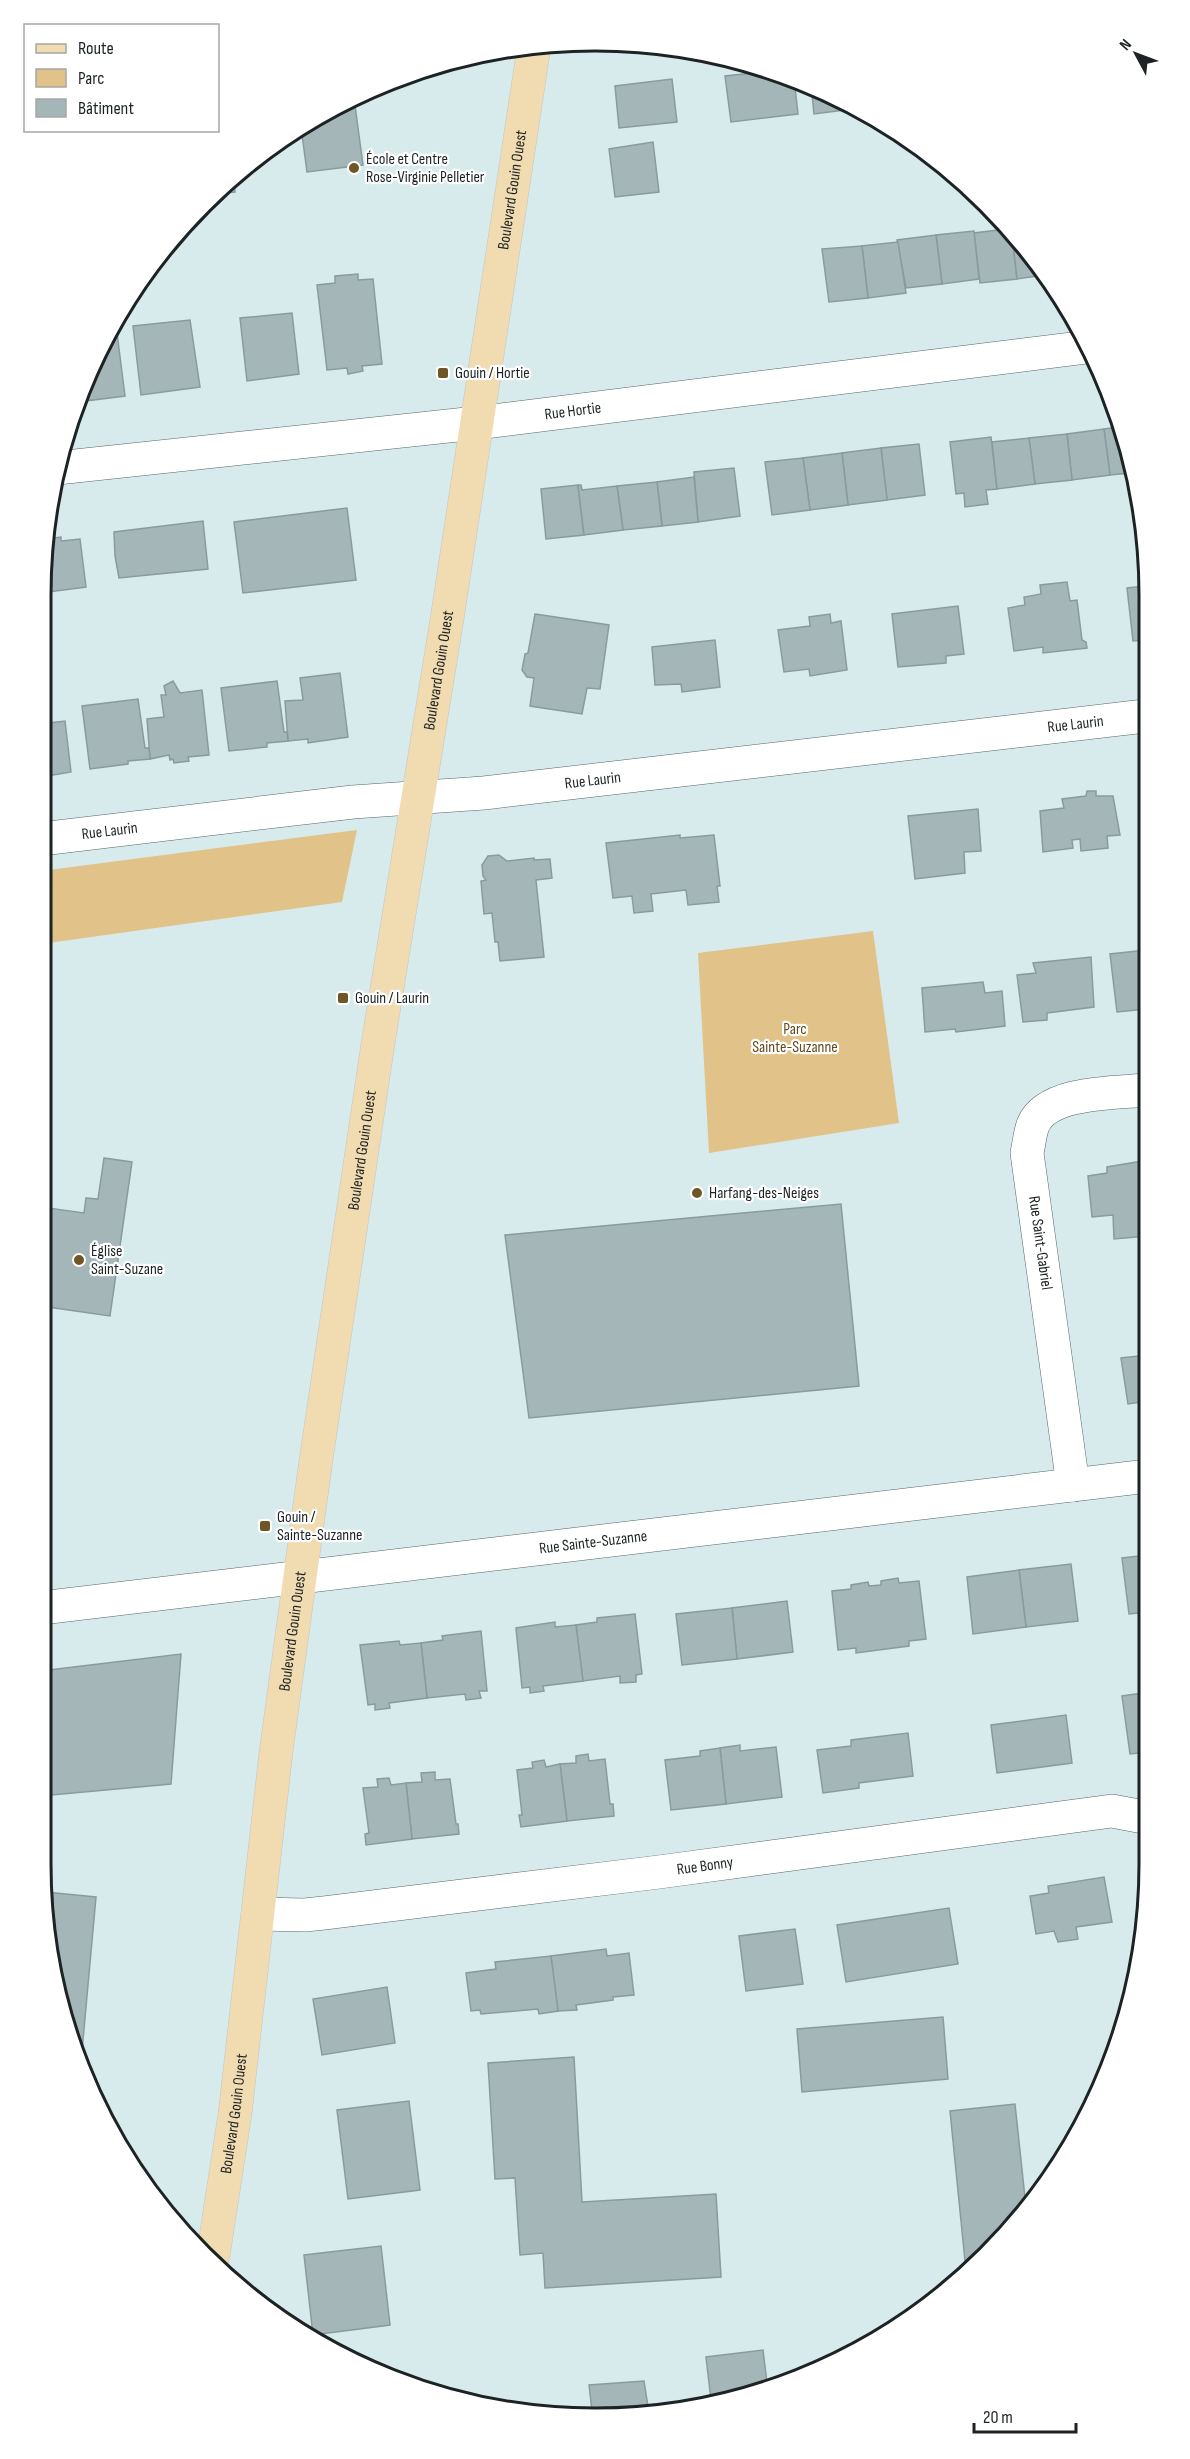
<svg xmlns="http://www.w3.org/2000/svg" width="1190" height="2459" font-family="'Sofia Sans Condensed',sans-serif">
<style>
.green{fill:#e1c389}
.building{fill:#a4b6b8;stroke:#8a9b9d;stroke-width:1.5}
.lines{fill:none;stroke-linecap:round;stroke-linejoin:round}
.minor-casing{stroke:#576769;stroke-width:34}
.major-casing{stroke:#c4c6c6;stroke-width:34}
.minor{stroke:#fff;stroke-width:33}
.major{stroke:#f1dbb0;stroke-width:33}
.poi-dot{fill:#6e5627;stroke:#fff;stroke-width:2}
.labels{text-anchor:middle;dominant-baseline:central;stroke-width:4.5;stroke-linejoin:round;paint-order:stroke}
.poi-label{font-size:16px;fill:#1d2324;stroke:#fff;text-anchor:start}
.street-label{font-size:16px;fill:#1d2324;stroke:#fff}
.park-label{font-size:16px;fill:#634b1a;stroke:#fff}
.rim{fill:none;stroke:#1d2324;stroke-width:3}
</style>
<rect width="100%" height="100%" fill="#d7eaec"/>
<g class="green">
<path d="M357,830l-15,72 -301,42v-73z"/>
<path d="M873,931l26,192 -190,30 -11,-200z"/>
</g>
<g class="building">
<path d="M762,70l32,9 4,35 -67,8 -6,-46 37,-4z"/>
<path d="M672,79l5,43 -58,6 -4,-42z"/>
<path d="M811,85l42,24 -39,5z"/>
<path d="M354,98l9,67 -56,7 -6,-45z"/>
<path d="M653,142l6,50 -44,5 -6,-48z"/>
<path d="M234,178l1,14 -21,2z"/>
<path d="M1006,229l6,5 5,45 -37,4 -6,-50z"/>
<path d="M974,231l5,48 -37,5 -6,-49z"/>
<path d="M1012,234l23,23 10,18 -28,4z"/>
<path d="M936,235l6,49 -36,4 -9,-48z"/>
<path d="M898,242l8,51 -38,5 -6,-52z"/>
<path d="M862,246l6,52 -39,4 -7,-53z"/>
<path d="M358,274v6l15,-1 9,85 -20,2 1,5 -15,3 -1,-6 -20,2 -10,-85 18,-2v-7z"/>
<path d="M292,313l7,61 -52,7 -7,-63z"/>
<path d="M190,320l10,67 -59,8 -8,-69z"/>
<path d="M117,333l8,63 -48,6 6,-20 26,-48z"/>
<path d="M1119,427l12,46 -21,2 -6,-46z"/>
<path d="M1104,429l6,46 -38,5 -5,-46z"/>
<path d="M1067,434l5,46 -37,4 -6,-46z"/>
<path d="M991,437l6,52 -11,1 2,14 -23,3 -1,-14 -8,1 -6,-52z"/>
<path d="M1029,438l6,46 -38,5 -5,-47z"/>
<path d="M919,444l6,51 -38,5 -6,-52z"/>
<path d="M881,448l6,52 -39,5 -6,-52z"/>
<path d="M842,453l6,52 -38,5 -7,-52z"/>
<path d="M803,458l7,52 -38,5 -7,-53z"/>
<path d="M734,468l6,48 -42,6 -4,-50z"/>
<path d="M694,477l4,45 -36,4 -5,-44z"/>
<path d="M657,482l5,44 -39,4 -6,-44z"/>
<path d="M578,485l6,50 -38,4 -5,-50z"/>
<path d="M578,485h3l1,5 35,-4 6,44 -39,5z"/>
<path d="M347,508l9,72 -113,13 -9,-71z"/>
<path d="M203,521l5,48 -89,9 -4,-22 -1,-24z"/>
<path d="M61,537v4l19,-2 6,48 -45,6 5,-54z"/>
<path d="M1067,582l3,19 7,-1 5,40 4,2 1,6 -44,5v-6l-29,4 -6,-43 17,-3 -1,-8 17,-3 -1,-9z"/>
<path d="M1145,586v54l-12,1 -6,-53z"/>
<path d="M958,606l6,48 -18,2v7l-48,4 -6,-53z"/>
<path d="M535,614l74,11 -9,64 -13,-1 -5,26 -52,-8 4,-28 -7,-1 -5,-7 3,-16 3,-1z"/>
<path d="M830,614l1,9 10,-2 6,49 -37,6 -1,-7 -25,3 -6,-42 32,-4 -1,-9z"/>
<path d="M715,640l5,47 -38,5 -1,-8 -26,1 -3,-38z"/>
<path d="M340,673l8,64 -40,6v-4l-20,2 -3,-40 18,-1 -3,-22z"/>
<path d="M173,681l7,12 22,-3 7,65 -21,2 1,4 -15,2 -1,-4 -3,1 -1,-5 -19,4 -3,-40 17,-2 -3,-22h5l-2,-9z"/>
<path d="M277,681l7,51h3l1,9 -21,2v4l-38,4 -8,-63z"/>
<path d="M138,699l7,49h4l1,11 -22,2v3l-38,5 -8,-63z"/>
<path d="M65,721l6,51 -30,5v-53z"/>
<path d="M1087,791h9v5h17l7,39 -13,1 1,12 -27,3 -1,-12 -8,1 1,8 -30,4 -3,-41 24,-3 -2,-9 24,-3z"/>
<path d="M978,809l3,42 -17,1 1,21 -50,6 -7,-63z"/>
<path d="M680,835v3l34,-3 6,51h-3l2,16 -31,3 -2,-15 -35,4 2,17 -19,2 -2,-17 -19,2 -7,-55z"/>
<path d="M499,855l8,6 27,-3v2l16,-1 2,19 -16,2 8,77 -44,4 -2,-19h-3l-3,-29 -8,1 -3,-33 5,-1 -3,-4 -1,-11 6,-9z"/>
<path d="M1146,950v59l-29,3 -7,-58z"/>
<path d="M1091,957l3,50 -47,6v7l-24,2 -6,-47 19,-2 -3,-10z"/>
<path d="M983,982l2,11 17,-2 3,35 -49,6 -1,-3 -30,3 -3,-44z"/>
<path d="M104,1158l28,4 -22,154 -69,-10v-99l43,6 2,-15 12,1z"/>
<path d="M1143,1161v3h4v72l-33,3 -1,-24 -21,2 -4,-41 19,-3v-6z"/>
<path d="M841,1204l18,182 -330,32 -24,-183z"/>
<path d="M1148,1355v46l-20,3 -7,-46z"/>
<path d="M1148,1555l1,57 -20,2 -7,-56z"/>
<path d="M1071,1564l7,57 -52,6 -7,-57z"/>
<path d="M1019,1570l7,57 -53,7 -6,-57z"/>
<path d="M898,1578l1,5 20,-2 7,58 -17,2v5l-53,7v-5l-18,2 -6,-59 19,-2v-4l17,-3 1,4 12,-1v-4z"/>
<path d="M787,1601l6,51 -56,7 -5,-51z"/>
<path d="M732,1608l5,51 -55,6 -6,-51z"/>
<path d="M635,1614l7,60 -6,1v7l-16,1v-7l-37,5 -7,-56 21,-3v-4z"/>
<path d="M555,1622v5l21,-2 7,56 -40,5 1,5 -14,2v-6l-8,1 -6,-60z"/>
<path d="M481,1631l6,60h-8l2,7 -15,2 -1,-6 -38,4 -6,-55 22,-3 -1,-4z"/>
<path d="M399,1641l1,4 21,-2 6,55 -38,5 1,5 -15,2v-6l-7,1 -8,-60z"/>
<path d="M181,1654l-10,130 -130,12v-125z"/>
<path d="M1149,1692v60l-19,2 -8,-58z"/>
<path d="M1066,1715l6,48 -75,10 -6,-48z"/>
<path d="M908,1733l5,43 -54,7v5l-36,5 -6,-43 34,-4v-6z"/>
<path d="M740,1745v6l36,-4 6,50 -56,7 -6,-56z"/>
<path d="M720,1748l6,56 -55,6 -6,-50 35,-4v-5z"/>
<path d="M588,1754l1,7 16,-2 5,45h3l1,12 -47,5 -7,-57 16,-1v-7z"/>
<path d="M544,1760l2,7 14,-3 7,57 -46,6 -2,-12h3l-5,-45 16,-2 -1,-6z"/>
<path d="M435,1772v8l15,-1 6,45h2l1,10 -47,5 -6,-56 16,-1 -1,-9z"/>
<path d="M389,1778l2,7 15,-2 6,56 -46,6 -1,-11 4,-1 -6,-45 15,-1 -1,-8z"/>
<path d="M1104,1877l8,45 -36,5 2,12 -20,3 -4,-11 -18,3 -6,-38 19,-3 -1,-7z"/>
<path d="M45,1892l51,5 -15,165 -11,-19z"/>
<path d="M949,1908l9,56 -112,18 -9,-57z"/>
<path d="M795,1929l8,55 -57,7 -7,-55z"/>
<path d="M606,1949l1,7 22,-3 5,42 -21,2v3l-37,5 1,5 -19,1 -7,-55z"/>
<path d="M551,1956l7,55 -19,3 -1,-5 -57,5 -1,-4 -9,1 -5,-38 30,-4 -1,-7z"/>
<path d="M387,1987l8,56 -73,12 -9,-56z"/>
<path d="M943,2017l5,62 -146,13 -5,-63z"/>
<path d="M574,2057l8,145 134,-8 5,83 -176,11 -2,-35 -23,2 -5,-77 -20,1 -7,-116z"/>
<path d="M409,2101l11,89 -72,9 -11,-89z"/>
<path d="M1015,2104l11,103 -14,23 -32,30 -15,1 -15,-150z"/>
<path d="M381,2246l9,79 -77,10 -9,-80z"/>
<path d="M763,2350l4,33 -56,17 -5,-43z"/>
<path d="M644,2381l5,32 -57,-2 -3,-26z"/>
</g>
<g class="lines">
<g class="minor-casing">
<g id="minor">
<path id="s1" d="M57,468l419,-45 611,-76"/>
<path id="s2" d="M41,839l312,-37 131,-9 661,-77"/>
<path d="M1073,1485l-46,-332c2,-9 3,-20 6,-28 14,-34 83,-32 114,-35"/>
<path id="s3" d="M41,1608l1107,-132"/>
<path id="s4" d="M258,1914l47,1 19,-2 335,-41 453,-61 37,7"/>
</g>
</g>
<g class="major-casing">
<g id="major">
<path id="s5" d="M213,2256l22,-142 41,-362 40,-292 61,-410 70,-431 87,-572"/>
</g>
</g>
<use href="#minor" class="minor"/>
<use href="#major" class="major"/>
</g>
<g class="poi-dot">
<circle cx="354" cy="168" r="6"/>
<rect x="437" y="367" width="12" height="12" rx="3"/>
<rect x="337" y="992" width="12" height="12" rx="3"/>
<circle cx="697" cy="1193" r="6"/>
<circle cx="79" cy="1260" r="6"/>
<rect x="259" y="1520" width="12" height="12" rx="3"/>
</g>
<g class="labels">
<g class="poi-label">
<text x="366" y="159">École et Centre<tspan x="366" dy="18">Rose-Virginie Pelletier</tspan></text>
<text x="455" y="373">Gouin / Hortie</text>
<text x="355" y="998">Gouin / Laurin</text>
<text x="709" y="1193">Harfang-des-Neiges</text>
<text x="91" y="1251">Église<tspan x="91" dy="18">Saint-Suzane</tspan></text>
<text x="277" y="1517">Gouin /<tspan x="277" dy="18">Sainte-Suzanne</tspan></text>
</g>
<g class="street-label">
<text stroke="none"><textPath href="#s5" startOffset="2088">Boulevard Gouin Ouest</textPath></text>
<text stroke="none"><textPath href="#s1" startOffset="519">Rue Hortie</textPath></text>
<text stroke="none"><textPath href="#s5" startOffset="1602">Boulevard Gouin Ouest</textPath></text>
<text stroke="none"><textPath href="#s2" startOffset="1041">Rue Laurin</textPath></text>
<text stroke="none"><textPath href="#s2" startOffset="555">Rue Laurin</textPath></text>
<text stroke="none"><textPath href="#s2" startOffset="69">Rue Laurin</textPath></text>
<text stroke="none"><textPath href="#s5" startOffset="1116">Boulevard Gouin Ouest</textPath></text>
<text transform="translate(1040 1243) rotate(82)">Rue Saint-Gabriel</text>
<text stroke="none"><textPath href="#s3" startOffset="556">Rue Sainte-Suzanne</textPath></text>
<text stroke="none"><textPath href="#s5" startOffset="630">Boulevard Gouin Ouest</textPath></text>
<text stroke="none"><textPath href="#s4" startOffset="450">Rue Bonny</textPath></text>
<text stroke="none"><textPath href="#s5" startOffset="144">Boulevard Gouin Ouest</textPath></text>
</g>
<g class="park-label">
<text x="795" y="1029">Parc<tspan x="795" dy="18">Sainte-Suzanne</tspan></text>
</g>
</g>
<path d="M0 0H1190V2459H0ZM595 51H595A544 544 0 0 1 1139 595V1864A544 544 0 0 1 595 2408H595A544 544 0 0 1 51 1864V595A544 544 0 0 1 595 51Z" fill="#fff" fill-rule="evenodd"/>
<path class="rim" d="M595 51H595A544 544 0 0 1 1139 595V1864A544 544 0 0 1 595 2408H595A544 544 0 0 1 51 1864V595A544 544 0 0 1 595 51Z"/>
<rect x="24" y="24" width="195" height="108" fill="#ffffff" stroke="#a5a7a7" stroke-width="1.5"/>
<rect x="36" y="44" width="30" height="9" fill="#f1dbb0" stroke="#a5a7a7" stroke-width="1.5"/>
<text x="78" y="54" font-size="18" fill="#1d2324">Route</text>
<rect x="36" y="69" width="30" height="18" fill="#e1c389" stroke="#a5a7a7" stroke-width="1.5"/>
<text x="78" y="84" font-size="18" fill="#1d2324">Parc</text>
<rect x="36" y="99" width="30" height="18" fill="#a4b6b8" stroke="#a5a7a7" stroke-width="1.5"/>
<text x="78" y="114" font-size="18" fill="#1d2324">Bâtiment</text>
<g transform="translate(1136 54) rotate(311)" stroke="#ffffff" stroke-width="4.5" paint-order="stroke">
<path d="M0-4.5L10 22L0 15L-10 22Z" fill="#1d2324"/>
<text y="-9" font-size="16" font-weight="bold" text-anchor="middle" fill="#1d2324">N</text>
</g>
<path d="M974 2423v9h102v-9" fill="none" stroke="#1d2324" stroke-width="3"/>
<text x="983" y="2423" font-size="18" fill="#1d2324" stroke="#ffffff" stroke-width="4.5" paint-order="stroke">20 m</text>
</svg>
